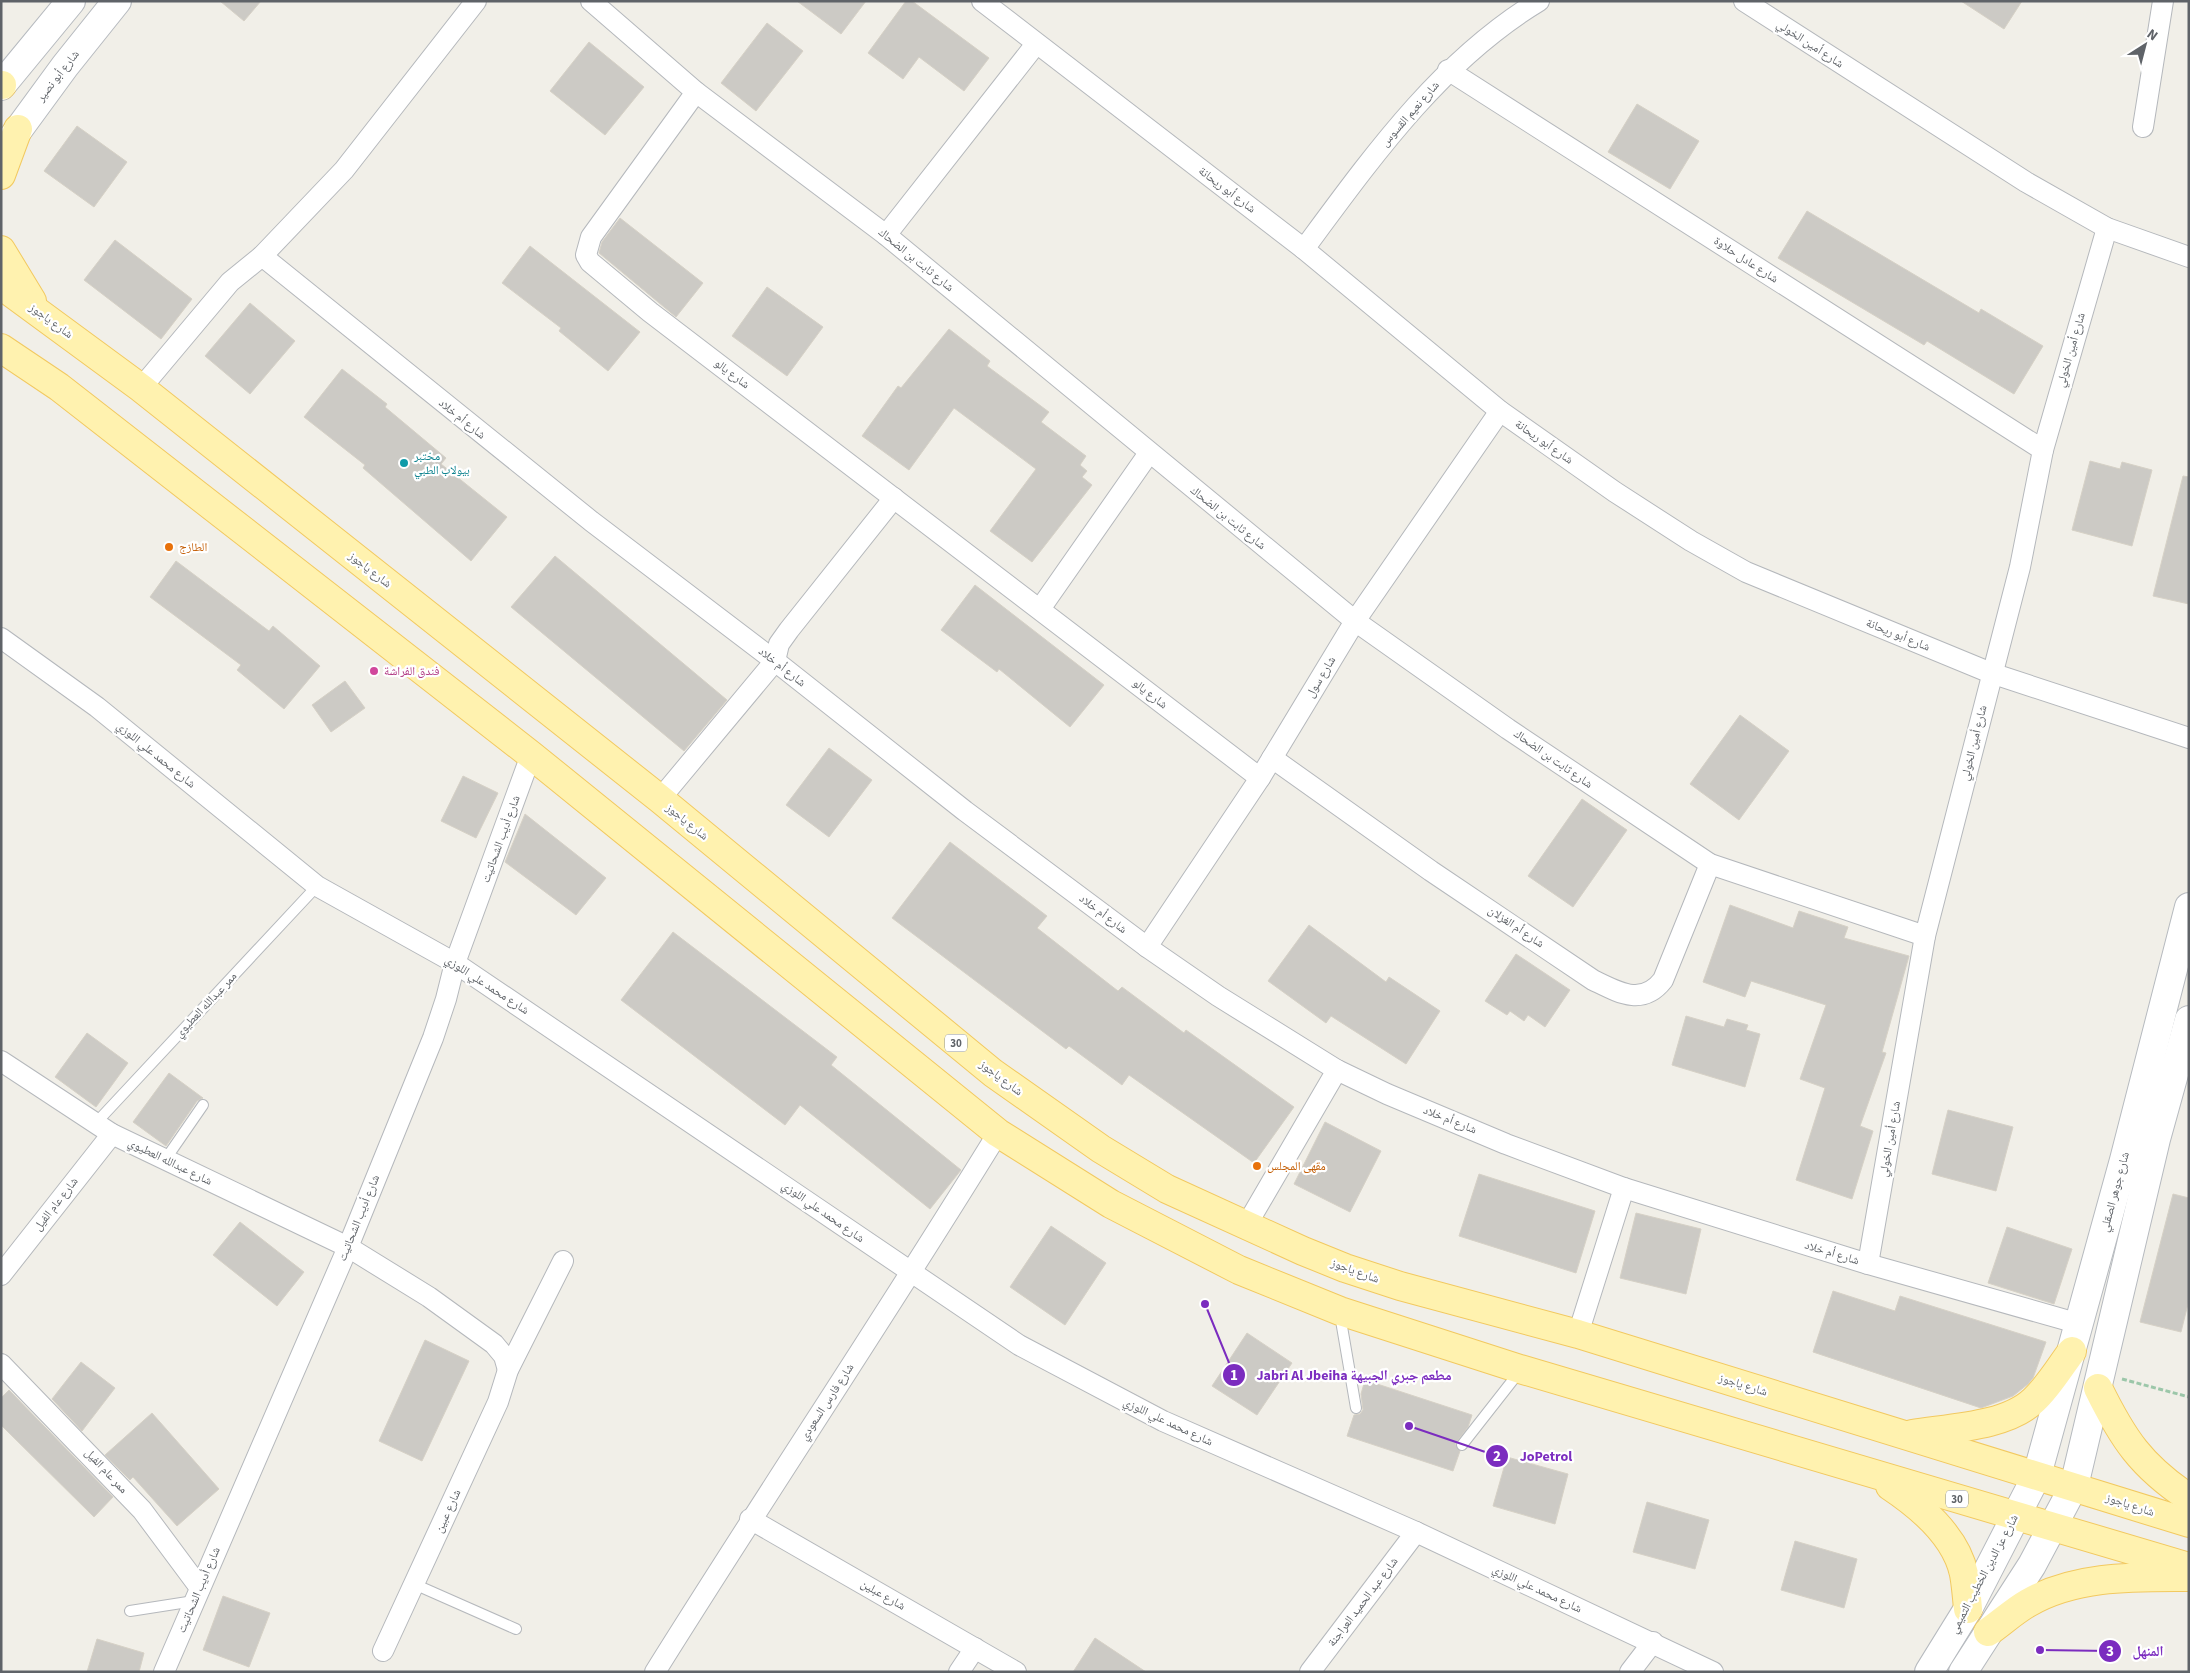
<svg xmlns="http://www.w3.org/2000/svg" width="2190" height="1673" font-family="'Source Sans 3','Noto Naskh Arabic',sans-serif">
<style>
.building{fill:#cccac5;stroke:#d6d1c6}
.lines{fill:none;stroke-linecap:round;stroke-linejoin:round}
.lane-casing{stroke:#b5b8bc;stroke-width:12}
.street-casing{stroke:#b5b8bc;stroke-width:22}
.secondary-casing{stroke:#b6babf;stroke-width:30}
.primary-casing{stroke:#f2c960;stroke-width:30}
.path{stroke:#9cc7a9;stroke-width:3;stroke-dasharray:5 2.5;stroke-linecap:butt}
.lane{stroke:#fff;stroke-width:10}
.street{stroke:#fff;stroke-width:20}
.secondary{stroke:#fff;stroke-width:28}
.primary{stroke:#fff2af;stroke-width:28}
.culture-dot{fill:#0f9aa8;stroke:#fff;stroke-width:2}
.food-dot{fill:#e8710a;stroke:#fff;stroke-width:2}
.hotel-dot{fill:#d1479c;stroke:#fff;stroke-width:2}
.labels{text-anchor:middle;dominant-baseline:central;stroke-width:4.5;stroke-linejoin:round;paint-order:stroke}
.shield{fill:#fff;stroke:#8f9295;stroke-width:1}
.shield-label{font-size:11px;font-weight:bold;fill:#5f6368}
.street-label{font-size:12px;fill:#5f6368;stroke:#fff}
.culture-label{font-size:12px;fill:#0d838f;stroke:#fff;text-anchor:start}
.food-label{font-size:12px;fill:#c56008;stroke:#fff;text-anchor:start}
.hotel-label{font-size:12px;fill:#b23c85;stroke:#fff;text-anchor:start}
.leader{fill:none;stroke:#7b2cbf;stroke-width:2}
.callout-dot{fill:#7b2cbf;stroke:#fff;stroke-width:2}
.mark-label{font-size:15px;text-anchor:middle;font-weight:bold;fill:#fff}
.callout-label{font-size:14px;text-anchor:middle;font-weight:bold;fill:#7b2cbf;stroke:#fff;stroke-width:4.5;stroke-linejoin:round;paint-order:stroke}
</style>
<rect width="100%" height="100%" fill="#f1efe8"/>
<g class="building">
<path d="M220,1h41l-17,20z"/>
<path d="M797,1h69l-25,33z"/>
<path d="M906,1h6l77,57 -25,33 -45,-34 -16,22 -35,-26z"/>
<path d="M1961,1h61l-18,28z"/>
<path d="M767,23l36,28 -47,60 -35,-28z"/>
<path d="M589,42l55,45 -39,48 -55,-44z"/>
<path d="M1637,104l62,37 -29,48 -62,-37z"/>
<path d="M77,126l50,36 -33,45 -50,-36z"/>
<path d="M1807,211l172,102 2,-4 62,37 -29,48 -87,-53 -3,4 -146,-87z"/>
<path d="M620,218l83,65 -27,34 -77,-64 3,-11z"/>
<path d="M115,240l77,59 -31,40 -77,-59z"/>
<path d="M530,246l110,86 -32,39 -49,-40 2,-3 -59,-45z"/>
<path d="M767,287l56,40 -36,49 -55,-40z"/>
<path d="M250,303l45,38 -45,53 -45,-38z"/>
<path d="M949,329l41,32 -3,5 62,46 -8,10 45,34 -6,9 7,6 -5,6 10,8 -60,77 -42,-31 46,-62 -82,-61 -45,62 -47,-34 36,-50 3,2z"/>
<path d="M342,369l45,35 -2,3 61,51 -5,6 66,53 -36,44 -108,-93 2,-3 -61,-48z"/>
<path d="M2090,461l30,8 2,-7 30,8 -20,76 -60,-16z"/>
<path d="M2183,476l6,1v127l-36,-8z"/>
<path d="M555,556l172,144 -43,51 -173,-144z"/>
<path d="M176,561l93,70 4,-5 47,40 -36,43 -47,-39 4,-5 -91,-68z"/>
<path d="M975,585l129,100 -34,42 -71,-58 -2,3 -56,-42z"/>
<path d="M345,681l20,27 -34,24 -19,-27z"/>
<path d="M1740,715l49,36 -50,69 -49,-36z"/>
<path d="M829,748l43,32 -43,57 -43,-32z"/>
<path d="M463,776l35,17 -22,45 -35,-17z"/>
<path d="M1582,799l45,31 -54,77 -45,-31z"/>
<path d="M525,814l81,64 -30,37 -71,-53z"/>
<path d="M950,842l97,74 -10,12 81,63 4,-4 62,46 2,-3 108,77 -40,56 -125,-88 -7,10 -53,-39 -3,3 -174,-131z"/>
<path d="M1730,905l63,23 6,-17 49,16 -4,11 65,18 -27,96 4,1 -26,73 13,5 -21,68 -56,-19 29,-92 -25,-9 26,-74 -75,-24 -6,16 -42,-15z"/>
<path d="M1309,925l77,57 3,-5 51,34 -34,53 -75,-48 -5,7 -58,-42z"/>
<path d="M673,932l164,125 -6,8 130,105 -31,39 -130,-104 -15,20 -164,-125z"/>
<path d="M1516,954l54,36 -25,37 -17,-12 -4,6 -14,-10 -3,4 -22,-14z"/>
<path d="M1686,1016l38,11 3,-8 21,6 -2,5 14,4 -15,53 -73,-22z"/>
<path d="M87,1033l41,30 -32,44 -41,-30z"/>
<path d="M169,1073l34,25 -6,3 -31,45 -33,-24z"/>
<path d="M1948,1110l65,17 -17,64 -64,-17z"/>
<path d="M1325,1122l56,29 -31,61 -56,-28z"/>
<path d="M1479,1174l116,37 -19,62 -117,-37z"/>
<path d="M2173,1194l16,4v102l-8,32 -41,-10z"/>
<path d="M1636,1213l65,16 -15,65 -66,-16z"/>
<path d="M240,1222l64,50 -27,34 -64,-51z"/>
<path d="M1051,1226l55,37 -41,62 -55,-38z"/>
<path d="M2007,1227l65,22 -18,55 -66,-21z"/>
<path d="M1833,1291l62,20 5,-15 146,46 -13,36 -5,6 -15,12 -32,12 -168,-56z"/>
<path d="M1247,1333l45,30 -35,52 -45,-29z"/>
<path d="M425,1340l44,21 -47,100 -43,-20z"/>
<path d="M81,1362l34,26 -33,43 -30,-32z"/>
<path d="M1365,1380l107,35 -4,12 -13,17 5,7 -7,20 -106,-35 7,-21 6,-1 3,-4 -2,-16z"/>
<path d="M9,1390l104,107 -19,20 -93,-92v-27z"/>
<path d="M152,1413l67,76 -42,37 -44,-49 -3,3 -25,-25z"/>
<path d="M1507,1457l61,17 -13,50 -62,-18z"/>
<path d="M1647,1502l62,18 -14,49 -62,-17z"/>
<path d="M1795,1541l62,18 -13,49 -63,-18z"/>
<path d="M223,1596l47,17 -21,54 -46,-17z"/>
<path d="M1095,1638l51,34h-73z"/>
<path d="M97,1639l47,14 -5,19h-52z"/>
</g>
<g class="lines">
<g class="lane-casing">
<g id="lane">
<path d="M95,1124l222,-238"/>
<path d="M165,1160l38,-55"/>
<path d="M1340,1315l16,93"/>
<path d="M1462,1445l58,-74"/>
<path d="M414,1584l102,45"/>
<path d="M130,1611l64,-10"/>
</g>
</g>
<g class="street-casing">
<g id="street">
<path d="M591,1l105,91 190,143 469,386 153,108 202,135 215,72"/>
<path d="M982,1l322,248 196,162 115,81 76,49 55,31 245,101 198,65"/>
<path d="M1744,1l282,181 81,46 82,29"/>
<path d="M1448,70l595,380"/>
<path d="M696,92l-105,145 -5,18 4,7 60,50 610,466"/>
<path d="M2143,127l20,-126"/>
<path d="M886,235l150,-191"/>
<path d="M1304,249c68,-92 136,-188 235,-248"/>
<path d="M262,256l329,265 184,140 190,150 182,136 71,49 119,74 50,24 119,50 118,44 244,76 212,60"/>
<path d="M141,388l89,-106 32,-26 82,-86 132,-169"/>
<path d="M1040,609l109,-156"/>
<path d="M1,638l96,69 220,179 138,77 564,382 144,76 253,111 297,140"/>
<path d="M1272,758l159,113 162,109c25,12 49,27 70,0l47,-116"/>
<path d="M660,799l115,-138 4,-17 10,-14 105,-132"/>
<path d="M1147,947l113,-169 95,-157 145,-210"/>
<path d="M1,1061l111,73 236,113 81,50 65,47 10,12 4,14"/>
<path d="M1246,1226l91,-156"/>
<path d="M1868,1264l57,-328 95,-369 23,-117 64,-222"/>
<path d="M1,1275l111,-141"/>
<path d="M1578,1334l46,-146"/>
<path d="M1,1364l141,146 58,78"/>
<path d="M750,1519l266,153"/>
<path d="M383,1651l115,-249 10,-32 55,-109"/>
<path d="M164,1672l184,-425 85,-209 13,-39 9,-36 76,-208"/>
<path d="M655,1672c113,-181 232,-358 343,-539"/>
<path d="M959,1672l16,-24"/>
<path d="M1310,1672l106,-140"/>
<path d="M1630,1672l23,-30"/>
</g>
</g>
<g class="secondary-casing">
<g id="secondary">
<path d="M1,86l70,-85"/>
<path d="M5,148l60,-82 52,-65"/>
<path d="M1929,1672l39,-63 69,-134 87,-315 65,-253"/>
<path d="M1963,1672l69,-107 42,-79 82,-347 33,-119"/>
</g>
</g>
<g class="primary-casing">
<g id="primary">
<path d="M1,85h1"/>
<path d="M1,175l17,-46"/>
<path d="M1,250l31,51"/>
<path d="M1,285l140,103 519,411 333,274 108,76 66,40 136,62 42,17 55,18 178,48 611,189"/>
<path d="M1,348l58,39 472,368 467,378 113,71 128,66 101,41 180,58 669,198"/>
<path d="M2098,1388c25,51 43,78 91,110"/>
<path d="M1912,1434c37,-6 94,-7 122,-34 15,-14 26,-33 38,-49"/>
<path d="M1890,1486c30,20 66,50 74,88 2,11 3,23 4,35"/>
<path d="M1988,1632c13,-9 26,-21 40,-29 48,-28 107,-26 161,-26"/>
</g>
</g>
<path class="path" d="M2122,1379l67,18"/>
<use href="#lane" class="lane"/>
<use href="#street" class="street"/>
<use href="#secondary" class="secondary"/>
<use href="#primary" class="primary"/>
</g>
<circle class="culture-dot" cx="404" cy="463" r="5"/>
<g class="food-dot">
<circle cx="169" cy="547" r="5"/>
<circle cx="1257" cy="1166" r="5"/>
</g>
<circle class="hotel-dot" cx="374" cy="671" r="5"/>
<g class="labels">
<g class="shield">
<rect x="945" y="1034.5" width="22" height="17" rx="4"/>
<rect x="1946" y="1490.5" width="22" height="17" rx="4"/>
</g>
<g class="shield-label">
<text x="956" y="1043">30</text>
<text x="1957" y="1499">30</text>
</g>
<g class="street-label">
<text transform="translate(1810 44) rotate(33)">شارع أمين الخولي</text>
<text transform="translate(58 76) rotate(-52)">شارع أبو نصير</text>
<text transform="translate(1410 114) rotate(-49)">شارع نعيم القسوس</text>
<text transform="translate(1227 190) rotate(37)">شارع أبو ريحانة</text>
<text transform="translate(916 260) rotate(39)">شارع ثابت بن الضحاك</text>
<text transform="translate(1746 260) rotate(33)">شارع عادل حلاوة</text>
<text transform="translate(51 321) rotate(36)">شارع ياجوز</text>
<text transform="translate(2071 350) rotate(-74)">شارع أمين الخولي</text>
<text transform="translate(732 374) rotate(37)">شارع يالو</text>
<text transform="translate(462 419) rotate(39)">شارع أم خلاد</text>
<text transform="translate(1544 442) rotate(35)">شارع أبو ريحانة</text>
<text transform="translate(1228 518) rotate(39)">شارع ثابت بن الضحاك</text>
<text transform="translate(370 570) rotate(38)">شارع ياجوز</text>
<text transform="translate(1898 635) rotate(22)">شارع أبو ريحانة</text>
<text transform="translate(782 667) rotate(38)">شارع أم خلاد</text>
<text transform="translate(1321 677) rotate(-59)">شارع سول</text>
<text transform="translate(1150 694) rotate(38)">شارع يالو</text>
<text transform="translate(1974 743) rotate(-76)">شارع أمين الخولي</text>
<text transform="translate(156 755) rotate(39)">شارع محمد علي اللوزي</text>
<text transform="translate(1553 759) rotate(35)">شارع ثابت بن الضحاك</text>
<text transform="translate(687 822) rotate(39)">شارع ياجوز</text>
<text transform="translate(501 839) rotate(-70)">شارع أديب الشحاتيت</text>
<text transform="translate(1103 914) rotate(37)">شارع أم خلاد</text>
<text transform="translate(1516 927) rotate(34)">شارع أم الغزلان</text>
<text transform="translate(487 985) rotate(33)">شارع محمد علي اللوزي</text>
<text transform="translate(206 1005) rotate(-47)">ممر عبدالله العطيوي</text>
<text transform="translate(1001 1078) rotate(37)">شارع ياجوز</text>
<text transform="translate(1450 1120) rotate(22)">شارع أم خلاد</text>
<text transform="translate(1890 1139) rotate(-80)">شارع أمين الخولي</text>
<text transform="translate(170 1162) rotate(26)">شارع عبدالله العطيوي</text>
<text transform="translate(2115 1192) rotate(-75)">شارع جوهر الصقلي</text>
<text transform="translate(56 1204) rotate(-52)">شارع عام الفيل</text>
<text transform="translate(823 1212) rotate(35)">شارع محمد علي اللوزي</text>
<text transform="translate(359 1218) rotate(-68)">شارع أديب الشحاتيت</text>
<text transform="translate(1832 1253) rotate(17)">شارع أم خلاد</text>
<text transform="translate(1355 1271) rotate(20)">شارع ياجوز</text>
<text transform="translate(1743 1385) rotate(17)">شارع ياجوز</text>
<text transform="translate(827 1402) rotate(-57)">شارع فارس السعودي</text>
<text transform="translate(1168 1422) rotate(25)">شارع محمد علي اللوزي</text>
<text transform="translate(106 1471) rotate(47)">ممر عام الفيل</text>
<text transform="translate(2130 1505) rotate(18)">شارع ياجوز</text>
<text transform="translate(448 1511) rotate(-65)">شارع عبين</text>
<text transform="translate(1984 1574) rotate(-62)">شارع عز الدين الخطيب التميمي</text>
<text transform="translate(1537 1589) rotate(25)">شارع محمد علي اللوزي</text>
<text transform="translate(199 1590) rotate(-67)">شارع أديب الشحاتيت</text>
<text transform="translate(883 1595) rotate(30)">شارع عبلين</text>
<text transform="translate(1363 1602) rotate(-53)">شارع عبد الحميد العراجنة</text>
</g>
<g class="culture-label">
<text x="414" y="456">مختبر<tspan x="414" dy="14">بيولاب الطبي</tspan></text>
</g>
<g class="food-label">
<text x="179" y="547">الطازج</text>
<text x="1267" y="1166">مقهى المجلس</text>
</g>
<g class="hotel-label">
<text x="384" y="671">فندق الفراشة</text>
</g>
</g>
<path class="leader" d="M1205 1304L1234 1375M1409 1426L1497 1456M2040 1650L2110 1651"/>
<g class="callout-dot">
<circle cx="1205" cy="1304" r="5"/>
<circle cx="1409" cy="1426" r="5"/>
<circle cx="2040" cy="1650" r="5"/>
<circle cx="1234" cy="1375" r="12"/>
<circle cx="1497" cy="1456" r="12"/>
<circle cx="2110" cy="1651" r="12"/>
</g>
<g class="mark-label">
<text x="1234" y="1380">1</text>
<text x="1497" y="1461">2</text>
<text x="2110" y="1656">3</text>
</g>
<g class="callout-label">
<text x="1354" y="1380">Jabri Al Jbeiha مطعم جبري الجبيهة</text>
<text x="1546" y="1461">JoPetrol</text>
<text x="2148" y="1656">المنهل</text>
</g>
<rect width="2190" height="1673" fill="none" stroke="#5f6368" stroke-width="5"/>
<g transform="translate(2145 45) rotate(36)" stroke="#ffffff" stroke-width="4" paint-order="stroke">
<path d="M0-4L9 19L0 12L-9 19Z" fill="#5f6368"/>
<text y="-8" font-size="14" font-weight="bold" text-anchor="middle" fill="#5f6368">N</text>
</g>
</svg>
